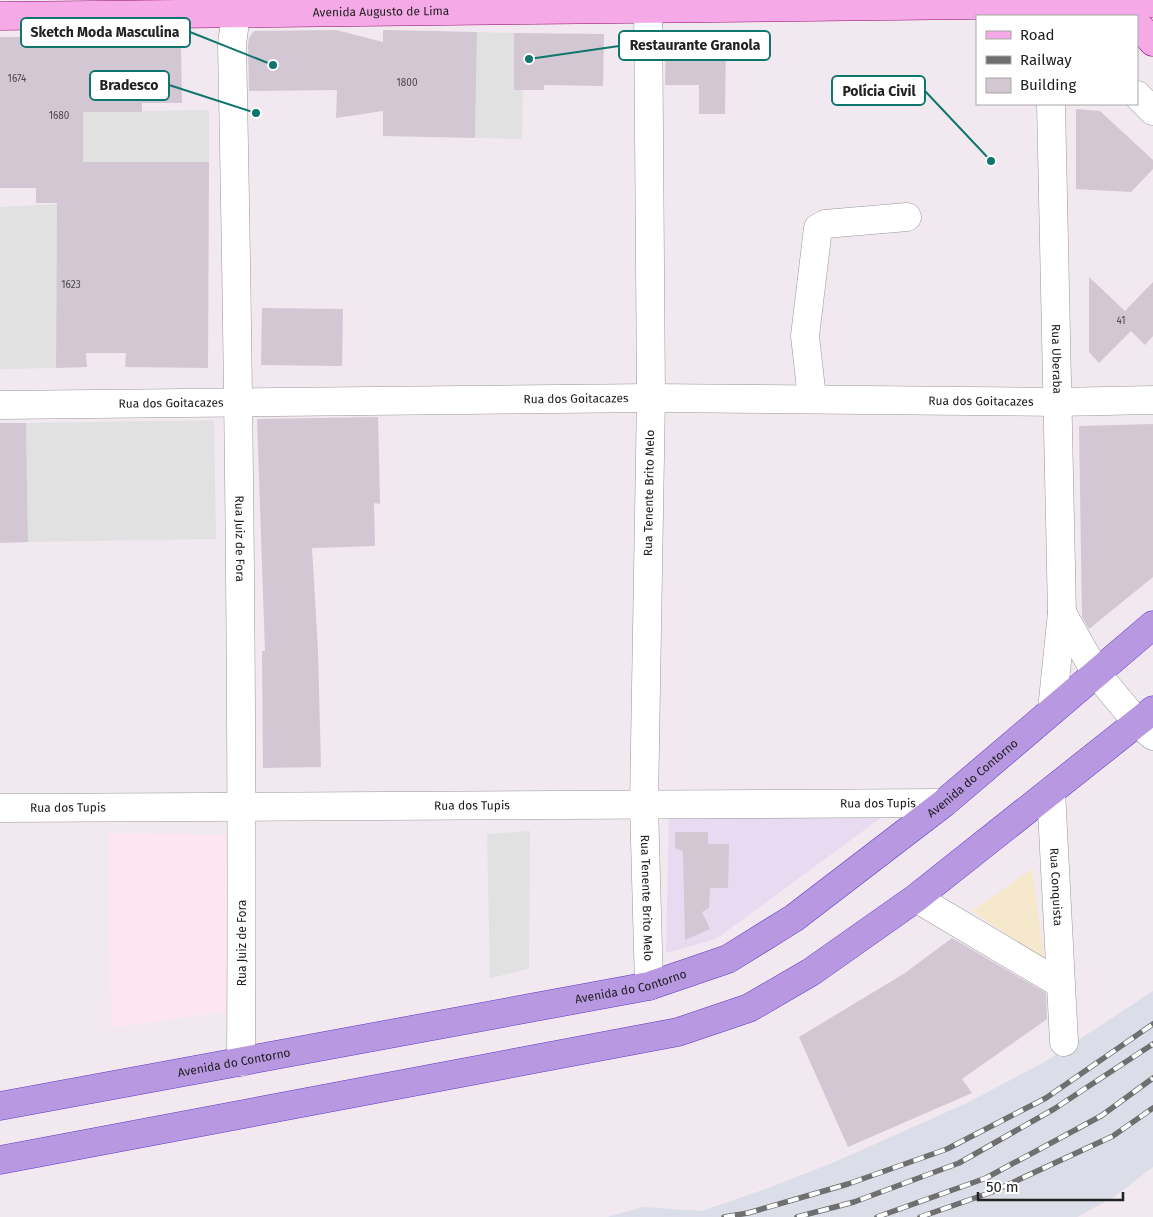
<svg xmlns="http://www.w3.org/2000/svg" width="1153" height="1217" font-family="'Fira Sans',sans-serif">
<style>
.commercial{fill:#e8daf0}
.industrial{fill:#dbdee9}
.education{fill:#fde6ef}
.park{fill:#f6e9cb}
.parking{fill:#e1e1e1}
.building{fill:#d3c7d3}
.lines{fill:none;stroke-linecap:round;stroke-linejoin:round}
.minor-casing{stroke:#989898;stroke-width:29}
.major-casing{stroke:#930c6d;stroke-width:29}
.highway-casing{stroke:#6037ce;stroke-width:29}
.minor{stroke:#fff;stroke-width:28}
.major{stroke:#f5aae7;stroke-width:28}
.highway{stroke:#b798e1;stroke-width:28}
.rail-casing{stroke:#6f6f6f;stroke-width:5.5}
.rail{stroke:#fff;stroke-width:4;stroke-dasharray:11;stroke-linecap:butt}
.labels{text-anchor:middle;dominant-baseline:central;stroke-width:4;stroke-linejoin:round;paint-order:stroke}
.number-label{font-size:10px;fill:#4e4a4e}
.street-label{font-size:12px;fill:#212121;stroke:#fff}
.leader{fill:none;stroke:#0f766e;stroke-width:2}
.callout-dot{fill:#0f766e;stroke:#fff;stroke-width:2}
.callout{fill:#fff;stroke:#0f766e;stroke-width:2}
.callout-label{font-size:14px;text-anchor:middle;font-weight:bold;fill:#212121}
</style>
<rect width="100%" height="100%" fill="#f1e9ef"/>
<path class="commercial" d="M897,806l-181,133 -50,14 3,-136z"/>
<path class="industrial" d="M1153,991v176l-39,30 -37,20h-470l36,-10 59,4 69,-24 66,-26 132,-59 79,-42z"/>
<path class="education" d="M109,833l118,2 1,176 -117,17z"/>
<path class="park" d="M1032,869l12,90 -72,-48z"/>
<g class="parking">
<path d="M477,32l37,1v56l9,1 -1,49 -47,-1z"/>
<path d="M209,110v52h-126v-50z"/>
<path d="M57,204l-1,164 -56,1v-162z"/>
<path d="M214,420l2,119 -188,3 -2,-119z"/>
<path d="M530,831l-1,138 -39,9 -3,-144z"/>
</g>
<g class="building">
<path d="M336,30l47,12v-12l94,2 -2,106 -92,-2v-25l-47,7 1,-28 -88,1 -1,-46 1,-7 5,-7z"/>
<path d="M514,33l90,1 -1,52 -59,-1v5h-30z"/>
<path d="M0,37h143l-1,9h39l1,57h-40v9h-59v50h126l-1,206 -83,-1 1,-14h-40l1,14 -31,1 1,-165h-21v-15h-36z"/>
<path d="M666,38h60l-1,76h-26v-29h-34z"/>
<path d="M1076,109l24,2 53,49v9l-22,23 -55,-3z"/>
<path d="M1089,277l36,34 28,-29v54l-8,9 -14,-14 -32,32 -10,-11z"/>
<path d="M262,308l81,1 -1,57 -81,-1z"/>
<path d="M378,417l2,87 -6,-1 1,43 -63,2 6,102 3,117 -58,1 -1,-117h3l-8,-232z"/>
<path d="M0,423h26l2,119 -28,1z"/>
<path d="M1153,424v153l-64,52 -7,-12 -3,-191z"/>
<path d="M675,832h33v12h21l-1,44h-18l-1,20 -7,4 8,17 -25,11 -2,-89 -8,-3z"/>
<path d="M952,938l94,55 1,26 -85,60 10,14 -124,54 -49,-110 106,-64z"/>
</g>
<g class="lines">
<g class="minor-casing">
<g id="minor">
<path id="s1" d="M648,0l3,398 -7,406 5,182"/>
<path id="s2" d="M236,14l-4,30c7,340 11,679 9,1018"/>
<path d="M1137,95l16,16"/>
<path id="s3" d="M1051,104l11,509 -10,97"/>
<path d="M812,398l-7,-62 13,-108 7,-4 82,-7"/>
<path id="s4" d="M0,405l651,-7 407,4 95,-2"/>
<path d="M1062,613l34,60 41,49 16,14"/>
<path id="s5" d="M1051,791l13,251"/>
<path id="s6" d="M0,808l944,-5"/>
<path d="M916,898l143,85"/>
</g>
</g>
<g class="major-casing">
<g id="major">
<path id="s7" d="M0,16l1153,-13"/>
<path d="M1137,24l16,18"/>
</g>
</g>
<g class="highway-casing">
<g id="highway">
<path id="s8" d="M0,1106l649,-120 79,-27 66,-41 150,-115 209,-178"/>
<path d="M0,1160l678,-128 71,-24 62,-36 105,-74 237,-188"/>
</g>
</g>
<use href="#minor" class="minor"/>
<use href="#major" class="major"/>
<use href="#highway" class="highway"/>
<g class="rail-casing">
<g id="rail">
<path d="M724,1217l24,-4 100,-29 99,-35 99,-51 107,-74"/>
<path d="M797,1217l57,-15 105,-39 95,-54 99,-65"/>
<path d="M877,1217l109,-39 115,-62 52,-38"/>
<path d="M920,1217l72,-25 121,-56 40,-28"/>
</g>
</g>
<use href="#rail" class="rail"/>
</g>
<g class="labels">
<g class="number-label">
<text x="17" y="79">1674</text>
<text x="407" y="83">1800</text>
<text x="59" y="116">1680</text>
<text x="71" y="285">1623</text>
<text x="1121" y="321">41</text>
</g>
<g class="street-label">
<text stroke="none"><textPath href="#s7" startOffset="381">Avenida Augusto de Lima</textPath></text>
<text stroke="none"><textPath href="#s3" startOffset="255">Rua Uberaba</textPath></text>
<text stroke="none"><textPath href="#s4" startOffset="576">Rua dos Goitacazes</textPath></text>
<text stroke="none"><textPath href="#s4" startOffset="981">Rua dos Goitacazes</textPath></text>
<text stroke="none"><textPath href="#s4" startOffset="171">Rua dos Goitacazes</textPath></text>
<text transform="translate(649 493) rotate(-89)">Rua Tenente Brito Melo</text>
<text stroke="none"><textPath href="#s2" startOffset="525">Rua Juiz de Fora</textPath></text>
<text stroke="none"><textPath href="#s8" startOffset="1048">Avenida do Contorno</textPath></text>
<text stroke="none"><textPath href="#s6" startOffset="878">Rua dos Tupis</textPath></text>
<text stroke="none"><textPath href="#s6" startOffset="472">Rua dos Tupis</textPath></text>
<text stroke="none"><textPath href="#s6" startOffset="68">Rua dos Tupis</textPath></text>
<text stroke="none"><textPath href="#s5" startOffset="96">Rua Conquista</textPath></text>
<text stroke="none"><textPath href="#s1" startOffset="898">Rua Tenente Brito Melo</textPath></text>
<text transform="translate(242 943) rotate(-90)">Rua Juiz de Fora</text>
<text stroke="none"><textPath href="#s8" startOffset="642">Avenida do Contorno</textPath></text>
<text stroke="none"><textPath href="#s8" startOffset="238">Avenida do Contorno</textPath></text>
</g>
</g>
<path class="leader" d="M273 65L190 32M529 59L619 46M256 113L169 85M991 161L925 91"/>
<g class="callout-dot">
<circle cx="273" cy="65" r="5"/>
<circle cx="529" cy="59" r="5"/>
<circle cx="256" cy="113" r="5"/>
<circle cx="991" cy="161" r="5"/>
</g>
<g class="callout">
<rect x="21" y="18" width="169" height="29" rx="5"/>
<rect x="619" y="31" width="151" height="29" rx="5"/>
<rect x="90" y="71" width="79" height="29" rx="5"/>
<rect x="832" y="76" width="93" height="29" rx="5"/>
</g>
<g class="callout-label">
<text x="105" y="37">Sketch Moda Masculina</text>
<text x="695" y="50">Restaurante Granola</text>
<text x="129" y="90">Bradesco</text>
<text x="879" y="96">Polícia Civil</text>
</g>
<rect x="976" y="15" width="162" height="90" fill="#ffffff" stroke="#a6a6a6"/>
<rect x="986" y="31" width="25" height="8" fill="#f5aae7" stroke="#a6a6a6"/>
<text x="1020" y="40" font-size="15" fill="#212121">Road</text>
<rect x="986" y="56" width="25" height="8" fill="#6f6f6f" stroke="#a6a6a6"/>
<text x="1020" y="65" font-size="15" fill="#212121">Railway</text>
<rect x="986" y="78" width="25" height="15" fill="#d3c7d3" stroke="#a6a6a6"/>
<text x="1020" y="90" font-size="15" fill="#212121">Building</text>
<path d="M978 1192v8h145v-8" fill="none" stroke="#212121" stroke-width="2.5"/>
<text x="986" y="1192" font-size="15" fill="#212121" stroke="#ffffff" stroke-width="4" paint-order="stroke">50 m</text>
</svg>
